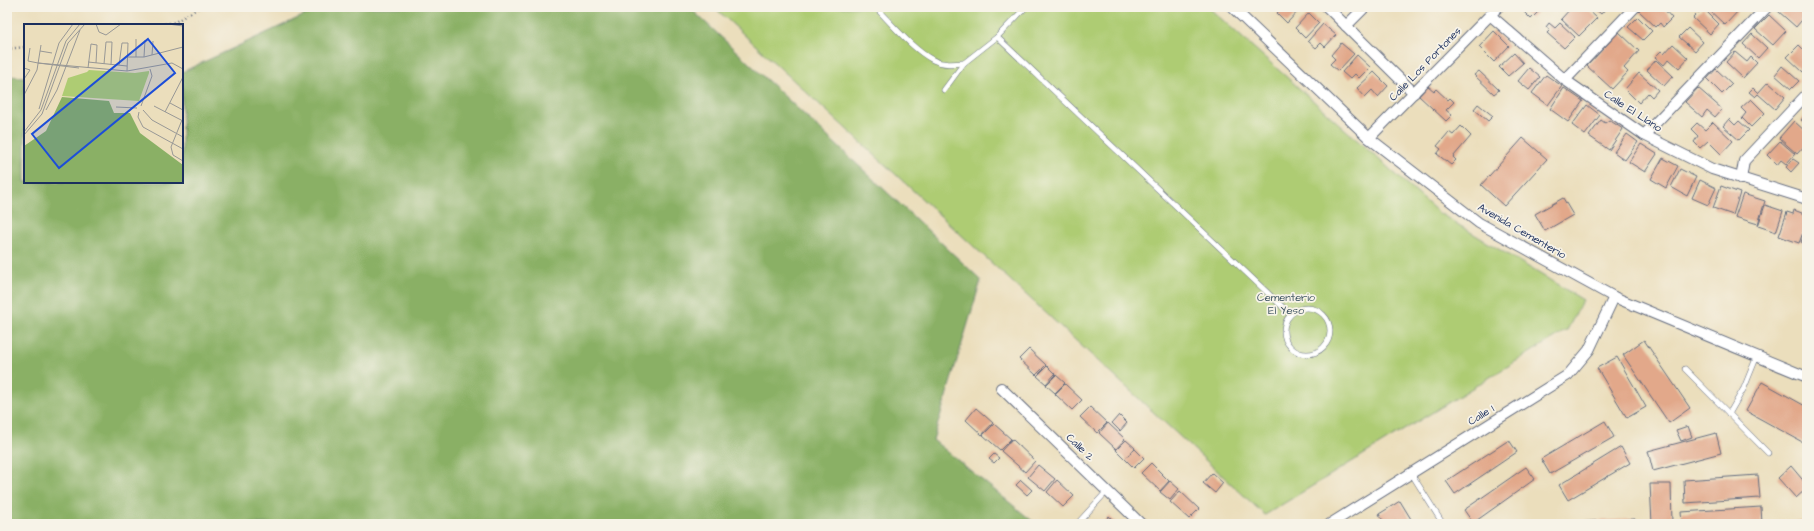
<svg xmlns="http://www.w3.org/2000/svg" width="1814" height="531" font-family="'Architects Daughter',sans-serif">
<style>
.green{fill:#aecc73;stroke:#647e68}
.forest{fill:#8ab065;stroke:#527062}
.building{fill:#e2a88a}
.lines{fill:none;stroke-linecap:round;stroke-linejoin:round}
.lane-casing{stroke:#646c7f;stroke-width:6}
.street-casing{stroke:#646c7f;stroke-width:12}
.path{stroke:#646c7f;stroke-width:2.5;stroke-dasharray:1 3;stroke-linecap:butt}
.lane{stroke:#fff;stroke-width:5}
.street{stroke:#fff;stroke-width:10}
.labels{text-anchor:middle;dominant-baseline:central;stroke-width:3.5;stroke-linejoin:round;paint-order:stroke}
.street-label{font-size:11px;fill:#1b2f5e;stroke:#f7f3e8}
.park-label{font-size:11px;fill:#405663;stroke:#f7f3e8}
.inset-road{fill:none;stroke:#989896;stroke-width:1}
.view{fill:#1d4ed8;fill-opacity:0.15;stroke:#1d4ed8;stroke-width:2}
.inset-edge{fill:none;stroke:#1b2f5e;stroke-width:2}
</style>
<rect width="100%" height="100%" fill="#f7f3e8"/>
<filter id="ink" filterUnits="userSpaceOnUse"><feTurbulence type="fractalNoise" baseFrequency=".025" numOctaves="2"/><feDisplacementMap in="SourceGraphic" scale="8" xChannelSelector="R" yChannelSelector="G"/><feConvolveMatrix kernelMatrix="1 2 1 2 8 2 1 2 1" color-interpolation-filters="sRGB"/></filter>
<filter id="wash" filterUnits="userSpaceOnUse"><feTurbulence type="fractalNoise" baseFrequency=".012" numOctaves="4" result="noise"/><feDisplacementMap in="SourceGraphic" scale="16" xChannelSelector="R" yChannelSelector="G"/><feGaussianBlur stdDeviation="0.9" result="paint"/><feColorMatrix in="noise" values="0 0 0 0 0 0 0 0 0 0 0 0 0 0 0 0 0 1.4 0 .05"/><feComposite in="paint" operator="in"/></filter>
<g filter="url(#wash)">
<rect width="100%" height="100%" fill="#ebdebc"/>
<path class="green" d="M714,7h494l231,206 144,87 -16,30 -302,185z"/>
<path class="forest" d="M322,7h367l292,273 -48,160 103,84h-1029v-448l18,1v105h157v-110z"/>
<g id="blocks">
<g class="building">
<path d="M1283,7h19l-15,16 -10,-10z"/>
<path d="M1425,7h10l-5,5z"/>
<path d="M1519,7h24l-12,12z"/>
<path d="M1572,7h13l12,11 -18,18 -18,-17z"/>
<path d="M1593,7h14l-6,7z"/>
<path d="M1642,7h20l10,11 -9,9 -3,-4 -4,4 -17,-16z"/>
<path d="M1706,7h32l2,2 -15,16z"/>
<path d="M1782,7h18l7,7 -11,13 -18,-16z"/>
<path d="M1703,8l16,16 -9,10 -17,-16z"/>
<path d="M1309,13l10,10 -14,15 -10,-10z"/>
<path d="M1769,15l17,16 -13,14 -18,-16z"/>
<path d="M1638,17l14,14 -9,9 -15,-13z"/>
<path d="M1549,23l6,5 5,-5 15,14 -11,11 -17,-15 3,-3 -4,-3z"/>
<path d="M1323,24l13,11 -11,12 -4,-4 -5,5 -8,-7z"/>
<path d="M1688,28l15,14 -8,9 -16,-14z"/>
<path d="M1494,31l15,15 -15,16 -15,-15z"/>
<path d="M1619,32l20,19 -15,17 4,4 -16,17 -25,-23z"/>
<path d="M1752,34l15,14 -9,10 -15,-14z"/>
<path d="M1341,43l13,11 -16,17 -8,-7 5,-5 -4,-4z"/>
<path d="M1673,44l15,14 -9,10 -10,-9 -5,6 -9,-8 6,-6 3,3z"/>
<path d="M1799,45l8,8v16l-4,3 -16,-15z"/>
<path d="M1735,52l12,10 4,-5 6,6 -14,15 -17,-16z"/>
<path d="M1514,53l9,10 -15,13 -9,-9z"/>
<path d="M1357,55l13,12 -11,11 -4,-4 -5,5 -8,-7z"/>
<path d="M1656,60l17,16 -9,10 -17,-16z"/>
<path d="M1782,66l17,15 -8,8 -16,-14z"/>
<path d="M1529,68l11,9 -11,13 -11,-9z"/>
<path d="M1716,69l16,15 -10,10 -15,-15z"/>
<path d="M1479,71l20,19 -5,4 -20,-19z"/>
<path d="M1374,72l14,14 -10,11 -6,-7 -7,7 -8,-9z"/>
<path d="M1639,73l19,17 -6,7 -4,-4 -9,10 -14,-14z"/>
<path d="M1546,75l16,11 -14,19 -16,-12z"/>
<path d="M1768,82l17,15 -10,12 -17,-15 -3,3 -6,-5 4,-4 5,5z"/>
<path d="M1428,86l6,5 2,-2 12,11 2,-2 4,4 -8,8 6,5 -6,6 -27,-25z"/>
<path d="M1564,88l19,13 -15,21 -18,-13z"/>
<path d="M1698,88l24,21 -7,8 -8,-7 -5,7 -17,-15z"/>
<path d="M1751,99l14,14 -14,14 -9,-9 4,-5 -5,-5z"/>
<path d="M1478,104l15,12 -5,5 -14,-12z"/>
<path d="M1587,105l13,10 -15,20 -13,-10z"/>
<path d="M1807,113v12l-6,-5z"/>
<path d="M1729,119l6,6 4,-4 10,9 -10,10 -16,-14z"/>
<path d="M1601,120l4,3 4,-3 14,9 -14,21 -20,-14z"/>
<path d="M1794,121l13,12v10l-10,11 -18,-16z"/>
<path d="M1713,122l20,19 -12,13 -13,-13 -8,7 -6,-6 4,-6 -7,-7 6,-6 8,7z"/>
<path d="M1461,126l10,10 -18,21 3,3 -5,5 -14,-11 4,-5 -4,-3 12,-14 4,3z"/>
<path d="M1627,134l11,8 -13,18 -11,-8z"/>
<path d="M1523,138l24,21 -43,47 -23,-21z"/>
<path d="M1780,141l15,13 -9,10 -5,-4 -4,5 -10,-10z"/>
<path d="M1641,144l16,10 -12,18 -16,-10z"/>
<path d="M1663,158l15,8 -12,22 -15,-9z"/>
<path d="M1793,159l6,4 -8,9 -5,-5z"/>
<path d="M1807,163v9l-4,-4z"/>
<path d="M1680,169l16,8 -9,19 -16,-9z"/>
<path d="M1700,180l16,8 -8,17 -16,-7z"/>
<path d="M1721,186l19,7 -7,22 -20,-7z"/>
<path d="M1743,194l22,7 -7,23 -23,-7z"/>
<path d="M1563,198l10,17 -28,16 -10,-17z"/>
<path d="M1765,205l18,6 -7,21 -18,-6z"/>
<path d="M1794,210l13,5v7l-8,21 -20,-7 8,-24 6,2z"/>
<path d="M1807,227v17l-6,-2z"/>
<path d="M1644,340l46,68 -21,15 -46,-68z"/>
<path d="M1029,349l17,16 -10,10 -17,-16z"/>
<path d="M1617,357l29,50 -19,11 -30,-50z"/>
<path d="M1047,366l8,8 -9,10 -9,-8z"/>
<path d="M1056,375l9,8 -10,10 -9,-8z"/>
<path d="M1762,382l45,25 -1,37 -60,-33z"/>
<path d="M1065,384l17,16 -10,10 -17,-16z"/>
<path d="M1090,407l17,16 -10,10 -17,-16z"/>
<path d="M976,408l17,15 -11,12 -16,-15z"/>
<path d="M1119,415l8,8 -7,8 -8,-8z"/>
<path d="M1605,421l9,16 -64,37 -9,-15z"/>
<path d="M1108,423l17,16 -9,10 -17,-16z"/>
<path d="M994,424l17,15 -11,11 -17,-15z"/>
<path d="M1688,426l4,11 -11,4 -5,-11z"/>
<path d="M1716,433l5,20 -68,18 -5,-20z"/>
<path d="M1012,439l23,22 -10,11 -24,-21z"/>
<path d="M1126,440l9,8 -10,11 -9,-9z"/>
<path d="M1509,440l8,12 -62,42 -9,-13z"/>
<path d="M1621,447l9,16 -62,37 -9,-15z"/>
<path d="M1135,449l9,9 -10,10 -9,-9z"/>
<path d="M994,454l5,4 -5,5 -5,-4z"/>
<path d="M1151,463l18,18 -9,10 -19,-18z"/>
<path d="M1038,465l17,14 -10,12 -17,-14z"/>
<path d="M1791,466l16,19v3l-11,10 -18,-20z"/>
<path d="M1526,467l9,12 -62,44 -9,-13z"/>
<path d="M1212,473l11,10 -8,10 -12,-10z"/>
<path d="M1758,475l2,23 -75,5 -1,-23z"/>
<path d="M1021,480l11,10 -5,5 -11,-10z"/>
<path d="M1057,480l17,16 -11,11 -16,-15z"/>
<path d="M1170,481l9,8 -9,11 -10,-8z"/>
<path d="M1650,484h21l1,40h-20z"/>
<path d="M1180,491l19,18 -10,10 -19,-17z"/>
<path d="M1400,501l14,23h-17l-1,-3 -5,3h-6l-6,-10z"/>
<path d="M1761,507l1,17h-80l-1,-12z"/>
<path d="M1109,516l8,8h-15z"/>
<path d="M1635,519v5h-61v-2z"/>
<path d="M1807,521v3h-27v-1z"/>
</g>
</g>
</g>
<g filter="url(#ink)">
<use href="#blocks" fill-opacity="0" stroke="#646c7f" stroke-width="1"/>
<g class="lines">
<g class="lane-casing">
<g id="lane">
<path d="M875,7c16,16 38,43 58,53 10,5 21,4 31,3"/>
<path d="M997,37l293,277"/>
<path d="M944,90l20,-27 33,-26 29,-30"/>
<circle cx="1307" cy="331" r="23"/>
<path d="M1685,369l83,84"/>
<path d="M1729,414l15,-26 13,-32"/>
<path d="M1411,473l32,51"/>
<path d="M1077,524l31,-34"/>
</g>
</g>
<g class="street-casing">
<g id="street">
<path d="M1232,7l137,131 110,85 135,74 193,80"/>
<path d="M1327,7l87,86"/>
<path d="M1490,15l75,65 79,55 68,34 95,30"/>
<path d="M1346,26l19,-19"/>
<path d="M1565,80l70,-73"/>
<path d="M1644,135l123,-128"/>
<path d="M1369,138l129,-131"/>
<path d="M1741,179l3,-18 63,-67"/>
<path d="M1001,388l140,136"/>
<path d="M1330,524l238,-149 21,-25 25,-53"/>
</g>
</g>
<g class="path">
<path d="M157,25l18,-3 25,-15"/>
<path d="M7,49l18,-2"/>
</g>
<use href="#lane" class="lane"/>
<use href="#street" class="street"/>
</g>
</g>
<g class="labels">
<g class="street-label">
<text transform="translate(1425 64) rotate(-46)">Calle Los Portones</text>
<text transform="translate(1633 111) rotate(33)">Calle El Llano</text>
<text transform="translate(1522 231) rotate(30)">Avenida Cementerio</text>
<text transform="translate(1481 415) rotate(-32)">Calle 1</text>
<text transform="translate(1080 447) rotate(44)">Calle 2</text>
</g>
<g class="park-label">
<text x="1286" y="297">Cementerio<tspan x="1286" dy="13">El Yeso</tspan></text>
</g>
</g>
<g transform="translate(24 24)">
<rect width="159" height="159" fill="#ebdebc"/>
<path d="M65,46l46,3 14,-2v2l-10,28 -77,-5 6,-18 19,-6z" fill="#aecc73"/>
<path d="M38,73l47,4 5,12h16l10,20 43,32v18h-159v-37l22,-15z" fill="#8ab065"/>
<path class="inset-road" d="M72,0l3,8 7,3 15,-11M144,0l15,2M6,24l-2,13 10,2 89,8 45,-8 11,6M16,27l12,2M128,31l1,-14M104,33h16l39,-10M112,33v-18M120,33l1,-17M64,38l39,4M14,39l41,5M80,40l2,-22h6l-1,23M95,41l3,-22h6l-1,28M0,44l6,2 -6,9M64,44l3,-24 6,1 -1,18M0,71l13,-25 4,-25M146,79l13,7M117,82l11,-30 -2,-7M130,82l29,15M92,83l21,1M15,85l20,-66 14,-19M22,86l11,-20 23,-60M119,86l9,10 31,17M115,88l-1,5 5,10 40,22M141,88l18,-35M158,96l-11,27 2,8 10,6M0,108l17,-22 25,-69 14,-17M0,111l18,-21 26,-71 17,-19"/>
<path class="view" d="M124,15l27,34 -116,95 -27,-34z"/>
<rect width="159" height="159" class="inset-edge"/>
</g>
<rect width="1814" height="531" fill="none" stroke="#f7f3e8" stroke-width="24"/>
</svg>
